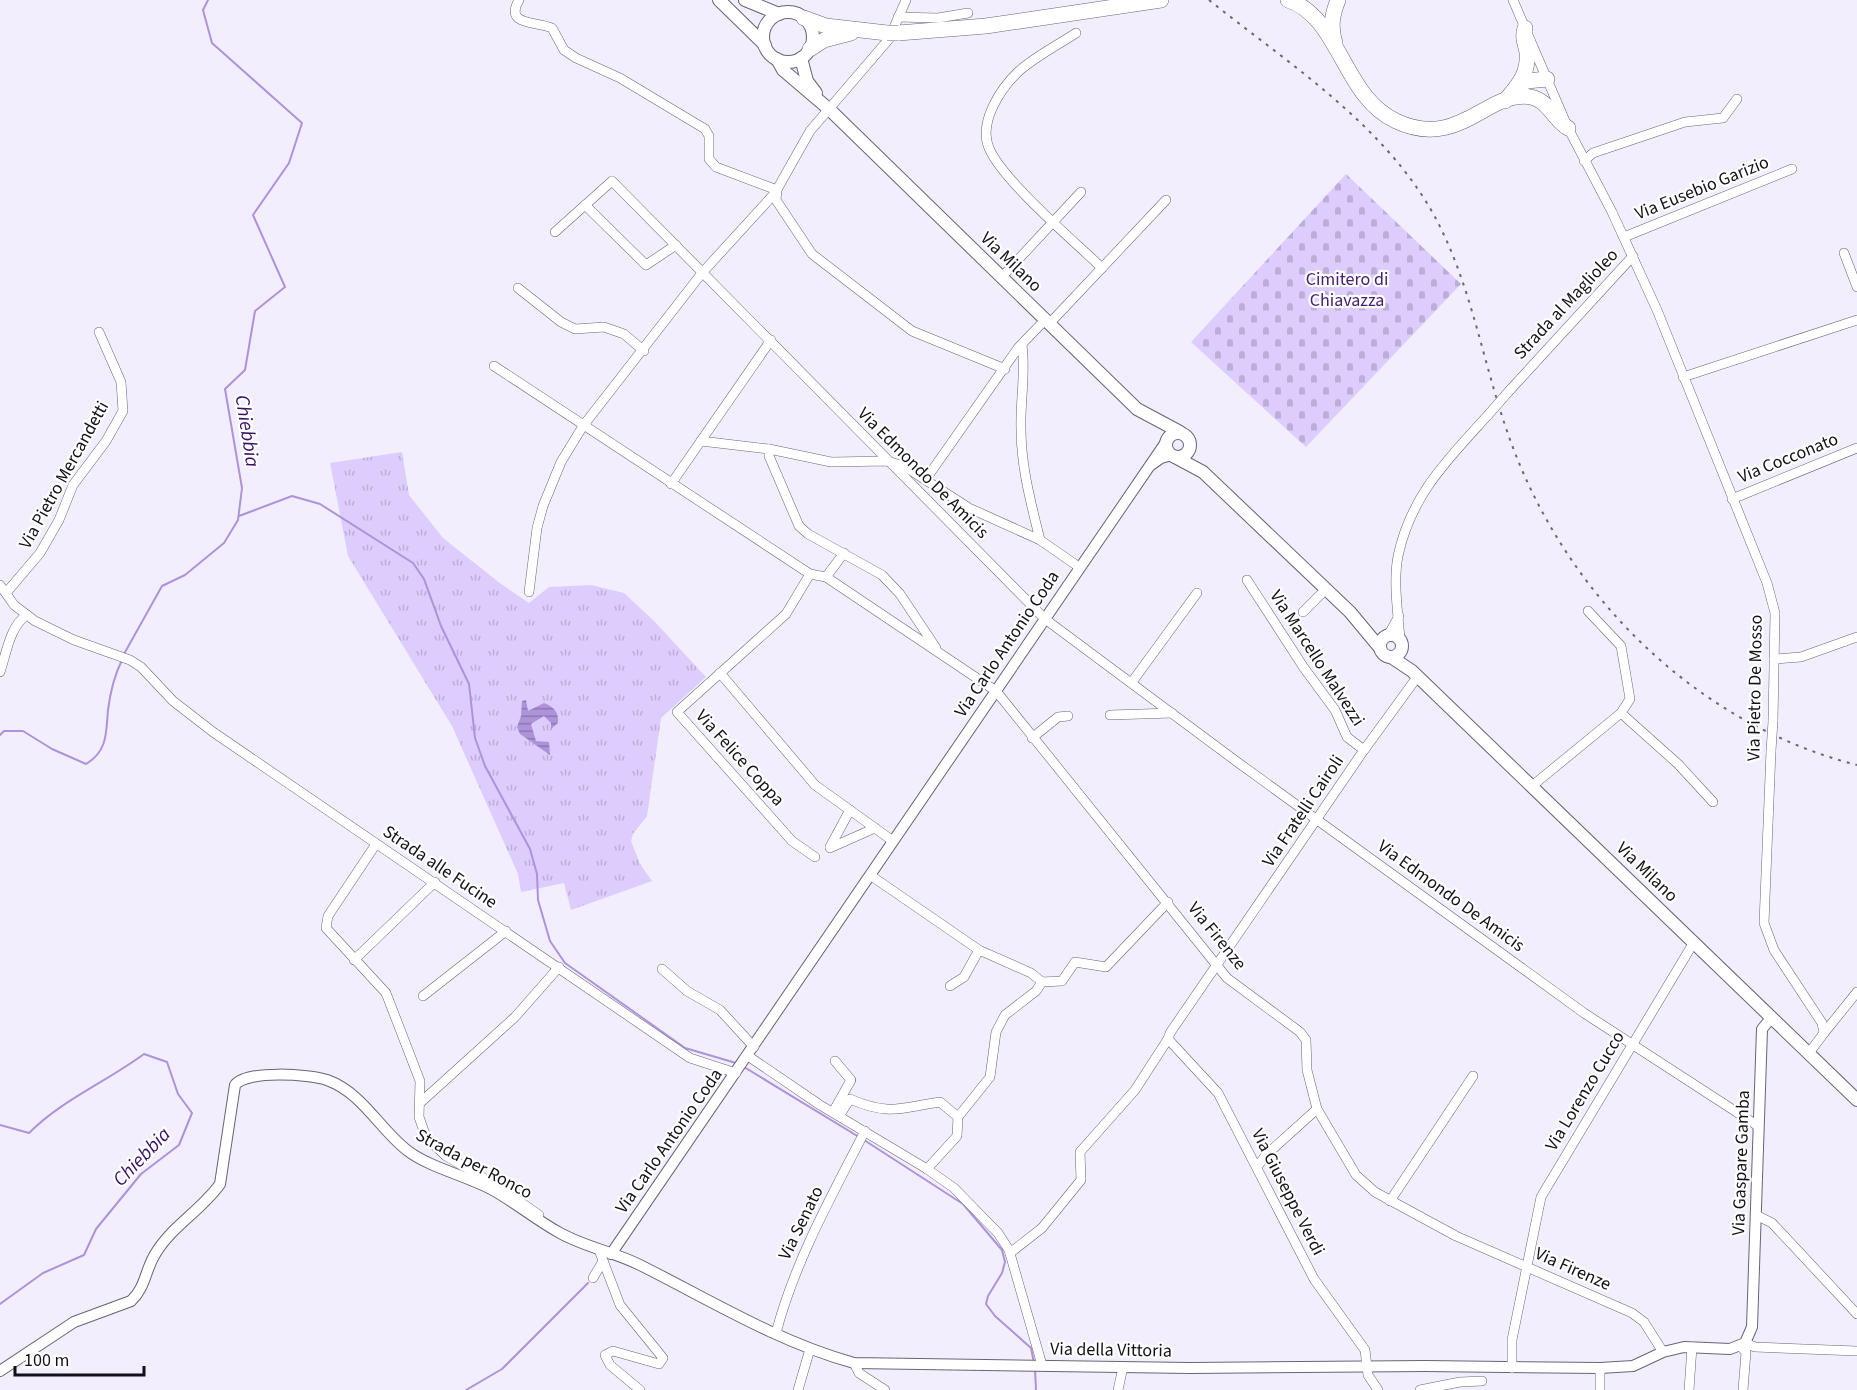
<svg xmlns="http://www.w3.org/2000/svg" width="1857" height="1390" font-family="'Source Sans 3',sans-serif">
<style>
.cemetery{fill:url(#cemetery-stones)}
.park{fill:url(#park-tufts)}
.water{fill:url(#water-rules)}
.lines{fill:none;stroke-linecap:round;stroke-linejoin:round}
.stream{stroke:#ad93da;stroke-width:2}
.minor-casing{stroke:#6a6474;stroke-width:10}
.tertiary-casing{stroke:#6a6474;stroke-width:12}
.secondary-casing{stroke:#6a6474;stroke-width:14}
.trunk-casing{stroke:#6a6474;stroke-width:16}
.minor{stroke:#fff;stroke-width:9}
.tertiary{stroke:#fff;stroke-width:10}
.secondary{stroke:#fff;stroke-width:12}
.trunk{stroke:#fff;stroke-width:15}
.rail{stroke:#6c6872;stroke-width:2;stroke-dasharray:3 6;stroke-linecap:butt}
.minor-bridge-casing{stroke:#6a6474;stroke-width:10;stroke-linecap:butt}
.trunk-bridge-casing{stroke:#6a6474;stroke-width:16;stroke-linecap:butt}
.minor-bridge{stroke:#fff;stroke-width:9}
.trunk-bridge{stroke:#fff;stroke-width:15}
.labels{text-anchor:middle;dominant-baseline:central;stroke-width:4.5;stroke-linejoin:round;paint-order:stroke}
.street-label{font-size:18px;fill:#131117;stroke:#fefefe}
.park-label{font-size:18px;fill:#462073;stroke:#fefefe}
.water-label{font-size:20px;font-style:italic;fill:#3a1064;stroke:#fefefe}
</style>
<defs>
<pattern id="cemetery-stones" width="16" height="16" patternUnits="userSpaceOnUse" patternTransform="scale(1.5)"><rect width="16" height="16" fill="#ddccfe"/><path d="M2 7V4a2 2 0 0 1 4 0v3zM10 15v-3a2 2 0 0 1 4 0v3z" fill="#bdaed9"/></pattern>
<pattern id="park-tufts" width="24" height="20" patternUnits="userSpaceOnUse" patternTransform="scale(1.5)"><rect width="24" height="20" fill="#ddccfe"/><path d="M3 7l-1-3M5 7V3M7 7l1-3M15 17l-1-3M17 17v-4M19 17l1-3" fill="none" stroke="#bdaed9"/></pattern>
<pattern id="water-rules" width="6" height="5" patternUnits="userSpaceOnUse" patternTransform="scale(1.5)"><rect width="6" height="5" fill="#ad93da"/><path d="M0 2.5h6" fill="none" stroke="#8c77b0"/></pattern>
</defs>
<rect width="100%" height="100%" fill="#f3eefd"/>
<path class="cemetery" d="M1346,174l115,110 -155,163 -115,-105z"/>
<path class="park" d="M402,452l7,43 34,43 58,46 28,19 20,-16 42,-2 33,8 30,28 52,56 -45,41 -14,98 -14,18 -2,7 9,23 12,17 -81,29 -7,-27 -43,9 -3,-18 -66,-148 -104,-170 -18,-93z"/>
<path class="water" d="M526,700l2,11 16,-8c10,4 15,9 14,20l-7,6v-6l-7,-7 -13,8 5,17 13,1 1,13 -30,-21 -3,-7 4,-11 1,-15z"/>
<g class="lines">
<g class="stream">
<path d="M239,516l53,-20 28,8 93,59 11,16 17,47 28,58 6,54 10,28 45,83 7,25 1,26 12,41 15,22 120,85 51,15"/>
<path d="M124,654l38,-68 23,-11 39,-32 14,-23 4,-32 -17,-99 20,-19 10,-59 30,-24 -32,-72 36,-52 13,-40 -90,-80 -9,-33 5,-10"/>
<path d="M0,735l4,-4h19l29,18 34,15c22,-13 20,-32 22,-54 2,-16 7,-36 14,-50"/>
<path d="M744,1067l115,70"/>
<path d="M0,1125l29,8c33,-33 77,-51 115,-79l23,8 11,32 14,19 -13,32 -38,29 -45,55 -12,26 -41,18 -43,31"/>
<path d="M864,1140l99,64 39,46 3,12 -3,11 -14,23 -2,8 9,12 36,32 3,15"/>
<path d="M1035,1369l1,21"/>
<path d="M466,1390l36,-21 86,-86"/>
</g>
<g class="minor-casing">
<g id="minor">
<path d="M519,0c-15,26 17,21 33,28l12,22 12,8 44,20 85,51 4,7v23l7,8 61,23 -1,10 36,54 100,77 93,38"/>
<path d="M1513,0l55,128 44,84 45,98 110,273 8,30 -2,108"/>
<path d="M898,17l40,1 30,-5"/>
<path d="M1076,33c-18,12 -40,23 -57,38 -18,17 -41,51 -30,77 13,32 86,94 113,120"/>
<path d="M1584,161l9,-8 92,-31 38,-4 14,-19"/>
<path d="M585,205l61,60 30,-20"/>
<path d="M555,232l57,-51 433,438 195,145 344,249 174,113"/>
<path d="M1624,237l168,-68"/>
<path d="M1844,253l13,34"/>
<path d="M1001,278l80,-86"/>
<path d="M518,288l43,34 14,7 29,-2 20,7 20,17"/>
<path d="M1049,324l117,-124"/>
<path d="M1022,345c4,29 -2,55 -1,84 0,38 10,74 19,111"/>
<path d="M494,366l316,208 16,3 170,114 231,287 73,54 6,8 1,30 10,39 39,66 19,17 81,44 176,77 12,9 19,30"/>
<path d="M1683,377l174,-57"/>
<path d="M1510,390l123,-134"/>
<path d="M701,441l68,8 62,13 56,-1 17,5 65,42 71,32 39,27"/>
<path d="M769,449v7l30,70 9,8 74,41 18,19 36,54"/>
<path d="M926,479l92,-131 27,-28"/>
<path d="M671,484l100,-144"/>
<path d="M1732,499l125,-51"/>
<path d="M810,574l-24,40 -109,98 115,129 23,16"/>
<path d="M826,577l18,-24"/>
<path d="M1247,580l57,88 31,42 12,27 17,13"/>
<path d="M0,585l14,20 21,16 39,19 56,20 11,7 32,34 40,31 477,326 46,15"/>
<path d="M529,592l8,-64 6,-22 18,-44 22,-36 119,-153 73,-80 35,-62 79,-92 17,-39"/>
<path d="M6,593l34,-40 19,-33 14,-35 33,-44 17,-30 -2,-29 -22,-50"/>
<path d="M1588,611l33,35 9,53 -9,14"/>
<path d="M1303,612l23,-23"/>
<path d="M1389,634l10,-18"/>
<path d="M1400,639c-2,-26 -7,-57 -2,-83 13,-61 50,-97 90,-141"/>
<path d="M1774,659l27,-2 56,-20"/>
<path d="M0,672c6,-17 10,-47 27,-57"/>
<path d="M720,673l95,112 78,56"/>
<path d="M1132,682l65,-89"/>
<path d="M1110,715l62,-2"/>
<path d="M1032,738l26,-21 10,-1"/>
<path d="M1771,751l-7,172 10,27 48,73 2,10 -15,20"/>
<path d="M1532,786l89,-73 57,51 35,38"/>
<path d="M376,844l-48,72 -2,12 60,65 34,88 -1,36 7,20 20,19 53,31 40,28"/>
<path d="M830,847l20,-37"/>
<path d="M830,848l45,-20"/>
<path d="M870,875l109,75 52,23 11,9"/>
<path d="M354,960l81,-78"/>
<path d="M662,969l25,22 33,19 34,37"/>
<path d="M1042,982l20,-1 13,-19 31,5 62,-65"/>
<path d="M950,986l14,-9 15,-27"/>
<path d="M423,996l83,-65"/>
<path d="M1824,1033l33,-41"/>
<path d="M1168,1039l2,-6 194,-283 54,-74"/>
<path d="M748,1056l72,49 107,64 27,19 44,45 11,17 33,115"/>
<path d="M420,1103l95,-86 44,-50"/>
<path d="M833,1112l18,-32 -16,-19"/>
<path d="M839,1116l11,-17c40,17 49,9 90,3l18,15"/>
<path d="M1257,1167l9,-12 51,-46"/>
<path d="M927,1169l30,-33 1,-19 32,-40 6,-45 9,-17 31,-24 6,-9"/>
<path d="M1390,1201l83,-125"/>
<path d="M1756,1215l16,8 85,91"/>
<path d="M599,1250l21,55 43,53 -4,6 -46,-13 -8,4 5,10 30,25"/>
<path d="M1010,1253l32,-25 39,-48 -1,-28 55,-62 33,-51 50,54 96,186 51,71 3,25 10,15"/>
<path d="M593,1278l10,-17"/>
<path d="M776,1333c19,-72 55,-136 89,-202"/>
<path d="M1745,1343l10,4 102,4"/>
<path d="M1740,1346l6,6 -3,38"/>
<path d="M854,1363l5,10 26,17"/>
<path d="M1512,1368v-28l29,-143 153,-255"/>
<path d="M798,1390l12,-41"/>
<path d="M1118,1390l5,-23"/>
<path d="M1420,1390l40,-8 22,-1"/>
<path d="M1600,1390v-22"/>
<path d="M1689,1390l3,-43"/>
</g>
</g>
<g class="tertiary-casing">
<g id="tertiary">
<path d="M1151,465l10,-7 11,-3"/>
<path d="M611,1254l555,-812"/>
<path d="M0,1371l74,-49 57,-21c14,-13 14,-29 23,-45 16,-29 47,-45 66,-72l15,-99c11,-15 74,-11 92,-5 36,13 52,49 81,71 21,16 58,25 83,38 24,13 45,31 69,44 25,14 54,19 80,32 70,35 138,77 214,98l336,5 235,-2 175,2 33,-2 30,-14 21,-5 46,2 15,-6 7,-16 10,-298 10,-12"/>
</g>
</g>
<g class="secondary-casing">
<g id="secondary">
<path d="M719,0l46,45"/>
<path d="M745,0l34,14"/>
<circle cx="788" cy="37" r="25"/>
<path d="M801,58l6,23 9,12"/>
<path d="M777,59l6,11 47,40 307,299 43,23"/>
<circle cx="1178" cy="445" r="12"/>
<path d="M1175,457l28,15 147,140 30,36"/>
<circle cx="1391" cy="646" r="11"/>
<path d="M1391,657l21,14 445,429"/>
</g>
</g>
<g class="trunk-casing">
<g id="trunk">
<path d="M1288,0c52,17 55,97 108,121 63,30 92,-32 135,-24 18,4 23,23 37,31"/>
<path d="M804,18l22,8 61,7"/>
<path d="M898,33l88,-7 175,-26"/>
<path d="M1335,43c-5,-16 -3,-28 3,-43"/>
<path d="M810,49l14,-9 27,-7"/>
<path d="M1520,85l7,-4 20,-2"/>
<path d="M1505,101c13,-16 24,-27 22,-49 -2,-10 -5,-14 -2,-24"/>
</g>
</g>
<use href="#minor" class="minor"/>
<use href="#tertiary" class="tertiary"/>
<use href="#secondary" class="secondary"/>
<use href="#trunk" class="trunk"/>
<path class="rail" d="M1209,0c80,64 176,125 226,217 36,67 47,142 72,214 54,159 185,292 350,334"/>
<g class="minor-bridge-casing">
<g id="minor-bridge">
<path d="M1488,415l22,-25"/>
<path d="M1771,751l2,-30"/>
</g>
</g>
<g class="trunk-bridge-casing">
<path id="trunk-bridge" d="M887,33h11"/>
</g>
<use href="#minor-bridge" class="minor-bridge"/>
<use href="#trunk-bridge" class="trunk-bridge"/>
</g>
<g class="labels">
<g class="street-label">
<text transform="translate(1702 188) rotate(-22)">Via Eusebio Garizio</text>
<text transform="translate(1011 262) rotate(44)">Via Milano</text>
<text transform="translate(1566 304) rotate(-47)">Strada al Maglioleo</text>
<text transform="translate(1788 458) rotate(-22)">Via Cocconato</text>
<text transform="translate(923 473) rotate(45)">Via Edmondo De Amicis</text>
<text transform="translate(64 475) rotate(-61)">Via Pietro Mercandetti</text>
<text transform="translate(1007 644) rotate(-56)">Via Carlo Antonio Coda</text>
<text transform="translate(1317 658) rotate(57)">Via Marcello Malvezzi</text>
<text transform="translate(1755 688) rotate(-89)">Via Pietro De Mosso</text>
<text transform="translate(740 758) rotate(48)">Via Felice Coppa</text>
<text transform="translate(1303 811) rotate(-56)">Via Fratelli Cairoli</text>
<text transform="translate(440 867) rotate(34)">Strada alle Fucine</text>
<text transform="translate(1647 872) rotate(44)">Via Milano</text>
<text transform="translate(1451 896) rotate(36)">Via Edmondo De Amicis</text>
<text transform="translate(1217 936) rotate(51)">Via Firenze</text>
<text transform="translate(1585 1091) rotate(-59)">Via Lorenzo Cucco</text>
<text transform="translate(669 1141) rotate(-55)">Via Carlo Antonio Coda</text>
<text transform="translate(1741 1163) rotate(-88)">Via Gaspare Gamba</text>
<text transform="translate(474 1164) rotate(28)">Strada per Ronco</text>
<text transform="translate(1288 1192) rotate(63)">Via Giuseppe Verdi</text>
<text transform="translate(801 1223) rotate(-64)">Via Senato</text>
<text transform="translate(1573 1269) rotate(24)">Via Firenze</text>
<text transform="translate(1111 1350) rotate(1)">Via della Vittoria</text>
</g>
<g class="park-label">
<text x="1347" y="279">Cimitero di<tspan x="1347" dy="21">Chiavazza</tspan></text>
</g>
<g class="water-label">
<text transform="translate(247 431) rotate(81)">Chiebbia</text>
<text transform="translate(142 1157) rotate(-46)">Chiebbia</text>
</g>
</g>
<path d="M15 1366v9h129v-9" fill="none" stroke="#131117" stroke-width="3"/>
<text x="24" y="1366" font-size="18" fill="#131117" stroke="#fefefe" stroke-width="4.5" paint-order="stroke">100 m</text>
</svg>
